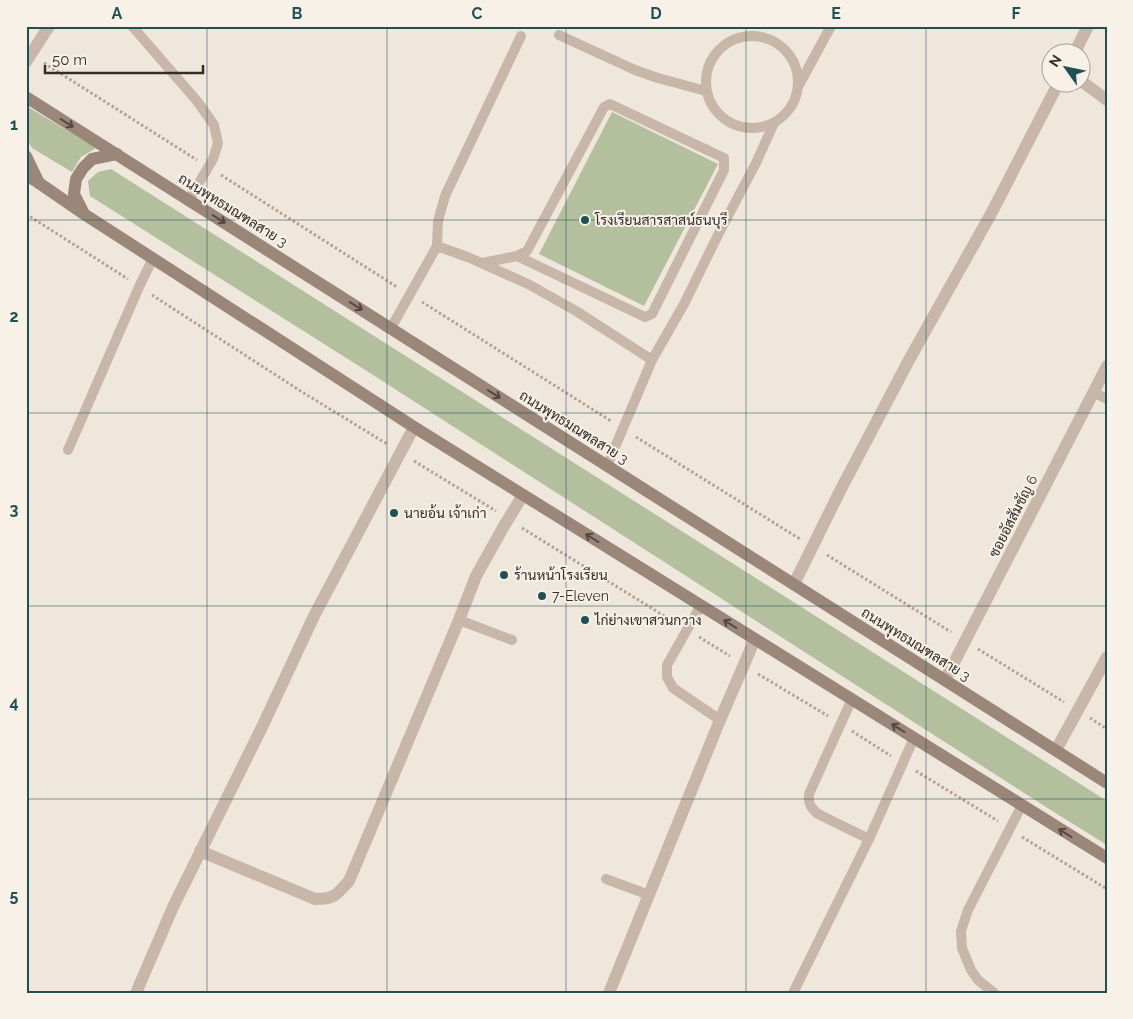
<svg xmlns="http://www.w3.org/2000/svg" width="1133" height="1019" font-family="Raleway,Sarabun,sans-serif">
<style>
.green{fill:#b3bf9d}
.lines{fill:none;stroke-linecap:round;stroke-linejoin:round}
.path{stroke:#b4a193;stroke-width:3;stroke-dasharray:2.5 2.5;stroke-linecap:butt}
.lane{stroke:#c8b7a9;stroke-width:10}
.street{stroke:#c8b7a9;stroke-width:12}
.secondary{stroke:#9b877a;stroke-width:12}
.oneway{stroke:#544741}
.grid{fill:none;stroke:#205054;stroke-width:1;stroke-opacity:0.55}
.poi-dot{fill:#205054;stroke:#f8f1e8;stroke-width:2}
.labels{text-anchor:middle;dominant-baseline:central;stroke-width:4;stroke-linejoin:round;paint-order:stroke}
.street-label{font-size:14px;fill:#352c28;stroke:#f8f1e8}
.poi-label{font-size:14px;fill:#352c28;stroke:#f8f1e8;text-anchor:start}
.neatline{fill:none;stroke:#205054;stroke-width:2}
.grid-label{font-size:16px;text-anchor:middle;font-weight:bold;fill:#205054}
</style>
<rect width="100%" height="100%" fill="#f0e7dc"/>
<g class="green">
<path d="M28,107l68,41 -15,9 -9,15 -40,-24 -6,-10v-27z"/>
<path d="M612,112l106,52 -74,142 -105,-52z"/>
<path d="M111,169l996,632v44l-50,-31 -698,-448 -269,-170 -2,-15 10,-9z"/>
</g>
<g class="lines">
<g class="path">
<path d="M44,63l153,97"/>
<path d="M221,175l176,112"/>
<path d="M26,214l102,65"/>
<path d="M152,295l147,95 88,54"/>
<path d="M422,302l189,119"/>
<path d="M636,437l164,102"/>
<path d="M414,461l82,50"/>
<path d="M522,528l152,94"/>
<path d="M827,555l124,77"/>
<path d="M699,637l31,19"/>
<path d="M978,649l86,53"/>
<path d="M758,674l70,42"/>
<path d="M1090,718l17,11"/>
<path d="M852,731l39,25"/>
<path d="M916,771l82,50"/>
<path d="M1022,837l85,52"/>
</g>
<g class="lane">
<path d="M132,26l65,75 17,24 4,18 -5,16 -24,41"/>
<path d="M559,35l76,35 23,8 48,13"/>
<circle cx="752" cy="82" r="46"/>
<path d="M799,85l32,-59"/>
<path d="M437,246l1,-25 7,-25 76,-160"/>
<path d="M482,263l35,-7 10,-5 77,-144 6,-3 114,54v12l-72,144 -7,3 -128,-61"/>
<path d="M391,328l46,-82 33,12 60,27 46,26 76,49 -45,106"/>
<path d="M652,360l32,-56 36,-73 36,-68 18,-40"/>
<path d="M1093,392l14,7"/>
<path d="M68,450l71,-163 14,-29"/>
<path d="M701,605l-34,60v12l6,11 47,32"/>
<path d="M459,620l53,20"/>
<path d="M852,699l-43,95c-1,10 2,14 9,20l51,25"/>
<path d="M606,879l43,16"/>
<path d="M793,993l76,-154 45,-101"/>
<path d="M994,993l-16,-13 -7,-10 -9,-22 -1,-17 7,-21 54,-105"/>
</g>
<g class="street">
<path d="M1075,52l13,-26"/>
<path d="M26,62l23,-36"/>
<path d="M1080,80l27,20"/>
<path d="M794,584l46,-93 69,-131 83,-148 67,-130"/>
<path d="M945,680l162,-314"/>
<path d="M1056,750l51,-93"/>
<path d="M200,851l115,48c20,0 21,-4 34,-18l110,-261 17,-44 28,-50 19,-31"/>
<path d="M136,993l37,-86 90,-182 51,-109 100,-189"/>
<path d="M609,993l111,-273 35,-81"/>
</g>
<g class="secondary">
<path d="M26,97l1081,686"/>
<path d="M26,156l13,27"/>
<path d="M26,175l13,8 45,31 330,213 693,431"/>
<path d="M83,212l-9,-18 2,-15 7,-11 9,-9 25,-5"/>
</g>
</g>
<defs><path id="oneway-shaft" d="M-6 0H5M1.5-3L5.5 0L1.5 3" fill="none" stroke-width="1.6" stroke-linecap="round" stroke-linejoin="round" transform="scale(1.25)"/></defs>
<g class="oneway">
<use href="#oneway-shaft" transform="translate(67 123) rotate(32)"/>
<use href="#oneway-shaft" transform="translate(219 219) rotate(32)"/>
<use href="#oneway-shaft" transform="translate(356 306) rotate(32)"/>
<use href="#oneway-shaft" transform="translate(494 394) rotate(32)"/>
<use href="#oneway-shaft" transform="translate(592 538) rotate(-148)"/>
<use href="#oneway-shaft" transform="translate(730 624) rotate(-148)"/>
<use href="#oneway-shaft" transform="translate(898 728) rotate(-148)"/>
<use href="#oneway-shaft" transform="translate(1065 833) rotate(-148)"/>
</g>
<path class="grid" d="M207,26v967M387,26v967M566,26v967M746,26v967M926,26v967M26,220h1081M26,413h1081M26,606h1081M26,799h1081"/>
<g class="poi-dot">
<circle cx="585" cy="220" r="5"/>
<circle cx="394" cy="513" r="5"/>
<circle cx="504" cy="575" r="5"/>
<circle cx="542" cy="596" r="5"/>
<circle cx="585" cy="620" r="5"/>
</g>
<g class="labels">
<g class="street-label">
<text transform="translate(233 210) rotate(32)">ถนนพุทธมณฑลสาย 3</text>
<text transform="translate(574 427) rotate(32)">ถนนพุทธมณฑลสาย 3</text>
<text transform="translate(1013 516) rotate(-63)">ซอยอัสสัมชัญ 6</text>
<text transform="translate(916 644) rotate(32)">ถนนพุทธมณฑลสาย 3</text>
</g>
<g class="poi-label">
<text x="595" y="220">โรงเรียนสารสาสน์ธนบุรี</text>
<text x="404" y="513">นายอ้น เจ้าเก่า</text>
<text x="514" y="575">ร้านหน้าโรงเรียน</text>
<text x="552" y="596">7-Eleven</text>
<text x="595" y="620">ไก่ย่างเขาสวนกวาง</text>
</g>
</g>
<rect width="1133" height="1019" fill="none" stroke="#f8f1e8" stroke-width="55"/>
<g transform="translate(1066 68) rotate(303)"><circle r="24" fill="#f8f1e8" stroke="#aaa29b"/>
<path d="M0-4L9 19L0 12L-9 19Z" fill="#205054"/>
<text y="-8" font-size="14" font-weight="bold" text-anchor="middle" fill="#352c28">N</text>
</g>
<path d="M45 65v8h158v-8" fill="none" stroke="#352c28" stroke-width="2.5"/>
<text x="52" y="65" font-size="15" fill="#352c28" stroke="#f8f1e8" stroke-width="4" paint-order="stroke">50 m</text>
<rect x="28" y="28" width="1078" height="964" class="neatline"/>
<g class="grid-label">
<text x="117" y="19">A</text>
<text x="297" y="19">B</text>
<text x="477" y="19">C</text>
<text x="656" y="19">D</text>
<text x="836" y="19">E</text>
<text x="1016" y="19">F</text>
<text x="14" y="130">1</text>
<text x="14" y="322">2</text>
<text x="14" y="515">3</text>
<text x="14" y="708">4</text>
<text x="14" y="901">5</text>
</g>
</svg>
